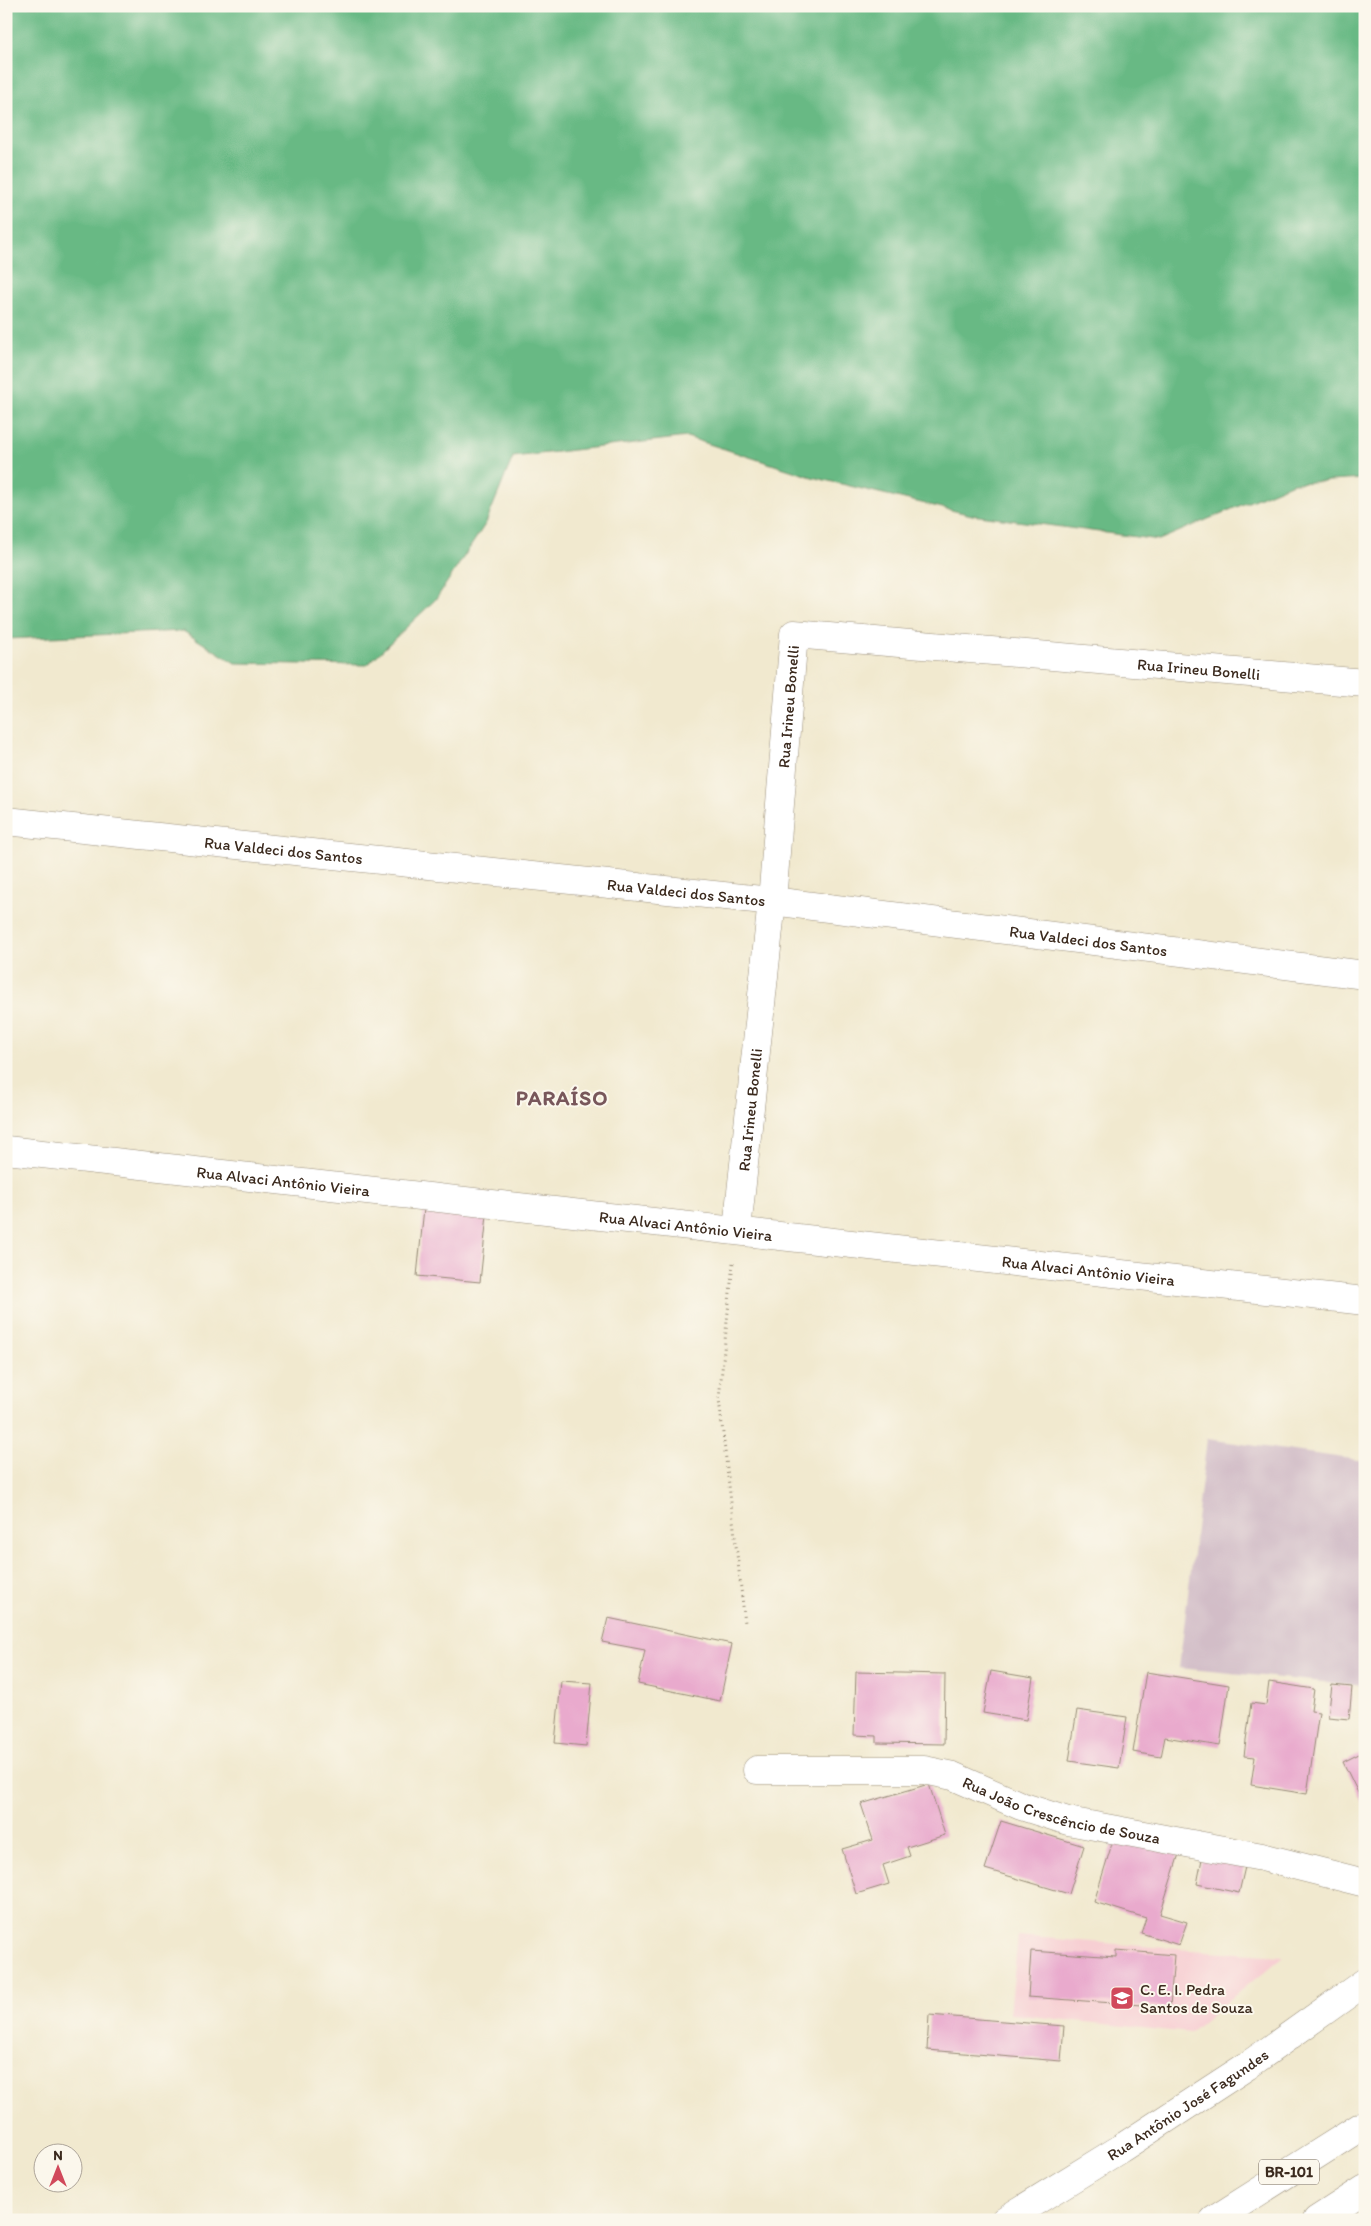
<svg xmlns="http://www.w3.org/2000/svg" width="1371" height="2226" font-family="Itim,sans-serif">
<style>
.built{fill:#f7cfd3}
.industrial{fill:#d2bdc7}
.forest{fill:#68b984;stroke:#527251}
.building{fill:#e9aacd}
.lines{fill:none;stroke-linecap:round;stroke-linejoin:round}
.street-casing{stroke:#968a76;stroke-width:29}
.secondary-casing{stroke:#968a76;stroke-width:29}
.highway-casing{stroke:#968a76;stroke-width:29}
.path{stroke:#968a76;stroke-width:3;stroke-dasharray:1 4;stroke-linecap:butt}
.street{stroke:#fff;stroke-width:28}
.secondary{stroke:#fff;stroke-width:28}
.highway{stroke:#fff;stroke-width:28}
.labels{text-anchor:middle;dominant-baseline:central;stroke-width:4;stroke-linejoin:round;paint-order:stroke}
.shield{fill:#fbf7ec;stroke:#75685c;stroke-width:1}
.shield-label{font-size:15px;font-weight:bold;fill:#3b2a1e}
.street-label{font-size:16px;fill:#3b2a1e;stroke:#fbf7ec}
.poi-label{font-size:16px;fill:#3b2a1e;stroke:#fbf7ec;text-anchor:start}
.district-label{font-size:21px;font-weight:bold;letter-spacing:1px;fill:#78575b;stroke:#fbf7ec}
</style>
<rect width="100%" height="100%" fill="#fbf7ec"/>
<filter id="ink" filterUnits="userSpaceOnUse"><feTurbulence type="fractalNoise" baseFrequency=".02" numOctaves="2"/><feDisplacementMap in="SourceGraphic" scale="10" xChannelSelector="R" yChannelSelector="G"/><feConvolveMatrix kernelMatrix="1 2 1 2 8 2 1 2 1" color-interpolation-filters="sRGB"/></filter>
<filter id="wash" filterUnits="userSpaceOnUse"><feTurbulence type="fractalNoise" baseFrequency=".0096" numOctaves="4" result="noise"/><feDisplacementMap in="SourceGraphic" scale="20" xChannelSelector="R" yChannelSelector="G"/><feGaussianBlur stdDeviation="1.12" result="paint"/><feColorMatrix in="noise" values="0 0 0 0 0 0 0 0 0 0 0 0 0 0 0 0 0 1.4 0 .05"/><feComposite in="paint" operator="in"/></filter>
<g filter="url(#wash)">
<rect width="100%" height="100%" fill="#f1e9cf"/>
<path class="built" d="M1018,1936l173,14 92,6 -93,77 -180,-19z"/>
<path class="industrial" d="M1207,1439l158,22v225l-186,-18z"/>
<path class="forest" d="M6,6h1359v473l-72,4 -134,57 -187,-25 -160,-38 -125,-40 -174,20 -27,66 -50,76 -69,66 -132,-2 -52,-32 -177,8z"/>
<g id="blocks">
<g class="building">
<path d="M424,1208l63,7 -7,67 -63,-6z"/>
<path d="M608,1618l124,26 -12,57 -82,-17 7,-34 -43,-8z"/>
<path d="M991,1671l42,7 -7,42 -43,-7z"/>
<path d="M856,1672l89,2 -1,70 -67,-1v-7l-23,-1z"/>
<path d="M1146,1672l83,13 -9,61 -55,-9 -4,20 -28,-5z"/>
<path d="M561,1681l31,2 -6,63 -31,-3z"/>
<path d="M1269,1682l45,7 -3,22 8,1 -12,82 -56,-9 4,-28 -11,-1 7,-53 15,2z"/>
<path d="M1332,1685l20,2 -3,32 -21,-2z"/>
<path d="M1077,1710l50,7 -8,51 -50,-7z"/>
<path d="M1365,1751v56l-22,-45z"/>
<path d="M929,1784l16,51 -38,12 3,9 -27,9 6,19 -33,10 -14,-45 31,-9 -12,-36z"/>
<path d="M1001,1821l83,25 -15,48 -84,-25z"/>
<path d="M1115,1834l64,20 -19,60 27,8 -8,23 -38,-12 5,-15 -52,-16z"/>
<path d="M1204,1849l43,9 -8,35 -42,-9z"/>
<path d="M1116,1950l58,5 -4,52 -142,-10 3,-46 85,6z"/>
<path d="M929,2015l135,11 -3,35 -134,-11z"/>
</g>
</g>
</g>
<g filter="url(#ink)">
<use href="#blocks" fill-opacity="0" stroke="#968a76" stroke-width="1"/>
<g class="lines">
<g class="street-casing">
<g id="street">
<path id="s1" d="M6,821l766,80 593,74"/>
<path id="s2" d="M6,1150l1359,151"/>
<path id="s3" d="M737,1230l35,-329 22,-267 571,49"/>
<path id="s4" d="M757,1770h167l29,6 68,30 47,15 194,36 103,26"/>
</g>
</g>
<g class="secondary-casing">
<g id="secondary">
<path id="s5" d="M1005,2220l115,-71 127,-83 118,-84"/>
</g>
</g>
<g class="highway-casing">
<g id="highway">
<path d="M1214,2220l151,-96"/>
<path d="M1317,2220l48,-31"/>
</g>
</g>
<path class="path" d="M733,1263l-14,136 26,224"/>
<use href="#street" class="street"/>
<use href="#secondary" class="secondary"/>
<use href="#highway" class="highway"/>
</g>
</g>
<defs>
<g id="school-square" transform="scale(1.25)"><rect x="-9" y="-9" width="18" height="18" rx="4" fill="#d1495b" stroke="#fbf7ec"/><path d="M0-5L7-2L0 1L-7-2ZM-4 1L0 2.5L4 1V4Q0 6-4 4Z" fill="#fff"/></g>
</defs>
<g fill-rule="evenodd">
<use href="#school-square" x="1122" y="1998"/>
</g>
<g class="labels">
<rect class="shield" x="1259" y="2159.5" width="60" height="25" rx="4"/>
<g class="shield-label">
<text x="1289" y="2172">BR-101</text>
</g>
<g class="street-label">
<text stroke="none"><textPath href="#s3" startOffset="1005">Rua Irineu Bonelli</textPath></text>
<text stroke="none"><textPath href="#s3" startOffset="526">Rua Irineu Bonelli</textPath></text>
<text stroke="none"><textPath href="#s1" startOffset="279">Rua Valdeci dos Santos</textPath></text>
<text stroke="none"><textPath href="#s1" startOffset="684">Rua Valdeci dos Santos</textPath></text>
<text stroke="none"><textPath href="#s1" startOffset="1089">Rua Valdeci dos Santos</textPath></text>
<text stroke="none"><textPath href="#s3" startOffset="121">Rua Irineu Bonelli</textPath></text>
<text stroke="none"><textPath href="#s2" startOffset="279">Rua Alvaci Antônio Vieira</textPath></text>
<text stroke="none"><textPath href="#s2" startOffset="684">Rua Alvaci Antônio Vieira</textPath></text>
<text stroke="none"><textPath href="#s2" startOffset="1089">Rua Alvaci Antônio Vieira</textPath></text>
<text stroke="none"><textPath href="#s4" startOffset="311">Rua João Crescêncio de Souza</textPath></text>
<text stroke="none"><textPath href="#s5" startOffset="216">Rua Antônio José Fagundes</textPath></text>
</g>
<g class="poi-label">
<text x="1140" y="1989">C. E. I. Pedra<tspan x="1140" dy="18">Santos de Souza</tspan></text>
</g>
<g class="district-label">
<text x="562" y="1097">PARAÍSO</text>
</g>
</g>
<rect width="1371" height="2226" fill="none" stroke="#fbf7ec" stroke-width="25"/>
<g transform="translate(58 2168)"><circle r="24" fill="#fbf7ec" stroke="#aea59a"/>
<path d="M0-4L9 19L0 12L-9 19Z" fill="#d1495b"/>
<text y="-8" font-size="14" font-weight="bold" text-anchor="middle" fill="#3b2a1e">N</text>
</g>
</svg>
